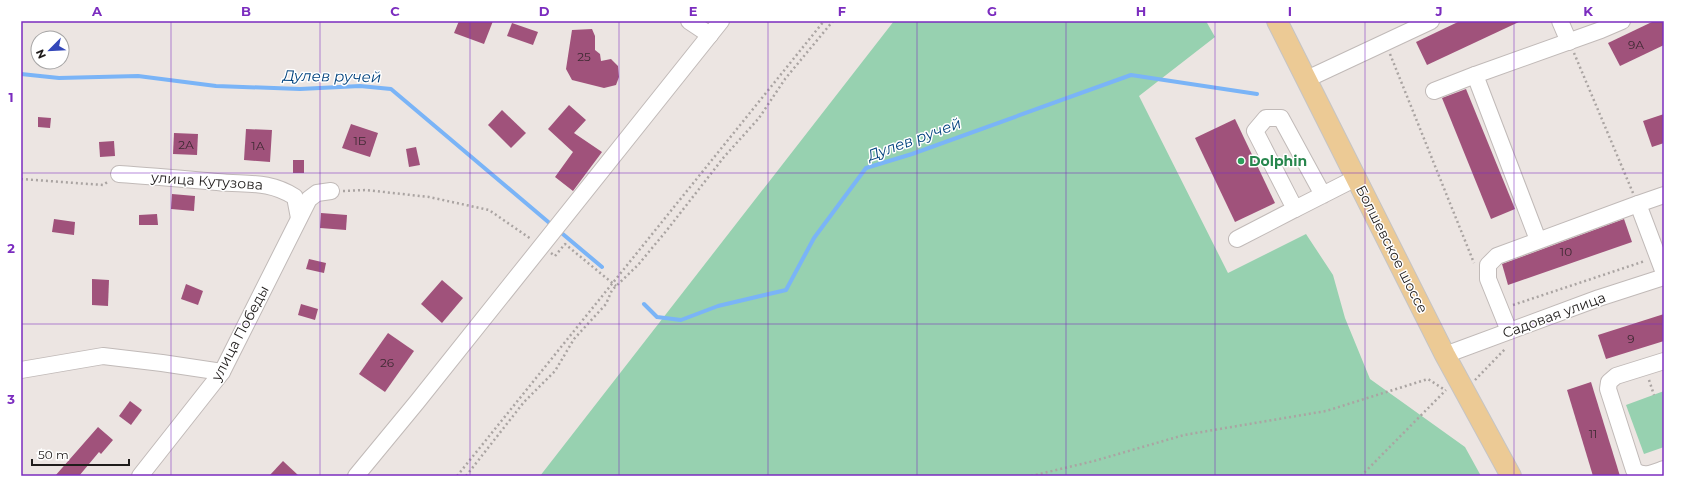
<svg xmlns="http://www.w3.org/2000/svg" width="1685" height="497" font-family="Montserrat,sans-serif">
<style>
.green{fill:#97d1b0}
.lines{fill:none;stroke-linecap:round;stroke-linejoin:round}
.stream{stroke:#7ab4f7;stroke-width:4}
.building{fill:#a0527b}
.minor-casing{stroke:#c1bab8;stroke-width:18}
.major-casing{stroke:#c5c4c4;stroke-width:22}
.path{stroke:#aaa4a2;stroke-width:2.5;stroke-dasharray:2 3;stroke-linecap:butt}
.minor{stroke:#fff;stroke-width:16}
.major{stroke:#ecca95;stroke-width:20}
.grid{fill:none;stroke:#7b2cbf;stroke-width:1;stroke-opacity:0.55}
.leisure-dot{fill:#2e9e5b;stroke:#fff;stroke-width:1.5}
.labels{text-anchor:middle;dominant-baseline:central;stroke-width:3;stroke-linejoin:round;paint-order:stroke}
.number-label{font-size:12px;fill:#3f2a33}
.leisure-label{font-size:14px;font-weight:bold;fill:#27864d;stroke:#fff;text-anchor:start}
.street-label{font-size:14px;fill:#1f1c1b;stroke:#fff}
.water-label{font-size:15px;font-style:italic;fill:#01427d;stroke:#fff}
.neatline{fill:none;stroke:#7b2cbf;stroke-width:1.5}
.grid-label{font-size:13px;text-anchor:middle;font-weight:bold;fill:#7b2cbf}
</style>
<rect width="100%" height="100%" fill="#ece5e2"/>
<g class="green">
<path d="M894,21h312l9,16 -76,59 89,177 78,-39 27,41 12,43 25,61 95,68 16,29h-941z"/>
<path d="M1664,391v56l-20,7 -18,-49z"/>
</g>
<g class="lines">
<g class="stream">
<path d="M21,74l38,4 79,-2 78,10 84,3 60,-3 31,3 162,137"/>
<path d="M558,230l44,37"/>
<path d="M644,304l13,13 24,3 37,-14 68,-16 28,-52 52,-70 46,-14 219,-79 126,19"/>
</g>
</g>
<g class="building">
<path d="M459,21h34l-9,23 -30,-11z"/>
<path d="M1460,21h61l-94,44 -11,-23z"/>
<path d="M1654,21h10v24l-44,21 -12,-23z"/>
<path d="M512,23l26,9 -5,13 -26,-9z"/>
<path d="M592,29l3,7v14l5,4 1,7 10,-2 7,7 1,11 -3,8 -12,3 -32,-8 -6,-11 6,-39z"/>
<path d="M1466,89l49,120 -24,10 -49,-121z"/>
<path d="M569,105l17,15 -12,13 28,19 -29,39 -18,-14 18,-25 -25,-23z"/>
<path d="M502,110l24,23 -15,15 -23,-23z"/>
<path d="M1664,114v29l-12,4 -9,-26z"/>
<path d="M38,117l13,1 -1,10 -12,-1z"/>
<path d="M1235,119l40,84 -40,19 -40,-84z"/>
<path d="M351,124l27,9 -8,24 -28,-9z"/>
<path d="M246,129l26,1 -2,32 -26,-2z"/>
<path d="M174,133l24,1 -1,21 -24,-1z"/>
<path d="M114,141l1,15 -15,1 -1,-15z"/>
<path d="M416,147l4,18 -11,2 -3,-18z"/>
<rect x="293" y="160" width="11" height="13"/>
<path d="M172,194l23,2 -1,15 -23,-2z"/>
<path d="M321,213l26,2 -1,15 -26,-2z"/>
<path d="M157,214l1,11h-19v-10z"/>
<path d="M54,219l21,3 -1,13 -22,-3z"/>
<path d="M1624,219l8,23 -124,43 -6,-21z"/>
<path d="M309,259l17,4 -2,10 -18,-4z"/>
<path d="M92,279l17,1 -1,26 -16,-1z"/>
<path d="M442,280l21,18 -21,25 -21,-19z"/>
<path d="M186,284l17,7 -5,14 -17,-6z"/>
<path d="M301,304l17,5 -3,11 -17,-5z"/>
<path d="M1664,314v27l-58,18 -8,-24z"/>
<path d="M388,333l26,18 -29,41 -26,-18z"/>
<path d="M1591,382l29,94h-27l-26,-86z"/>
<path d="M130,401l12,9 -11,15 -12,-9z"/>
<path d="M98,427l15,13 -12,14 -2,-2 -20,24h-24z"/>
<path d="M283,461l16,15h-30z"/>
</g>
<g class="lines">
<g class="minor-casing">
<g id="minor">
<path d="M689,21l21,14"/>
<path d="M1560,21l9,21"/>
<path d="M1475,75l126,-45 21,-9"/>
<path d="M1307,79l124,-58"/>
<path d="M1434,91l41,-16 63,165"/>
<path d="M119,174c33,2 65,5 98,8 30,3 51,-2 78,15l4,21"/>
<path d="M1323,195l-42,-77h-15l-11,13 40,78 61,-31"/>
<path d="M1638,204l26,-9"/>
<path d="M1237,239l58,-30"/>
<path d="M1509,331l-21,-52v-14l9,-9 141,-52 26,69"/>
<path d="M1445,355l154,-57 65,-21"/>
<path d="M1664,361l-48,15 -7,6 -1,7 26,81c10,8 19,3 30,-1"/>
<path d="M21,370l82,-14 59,7 60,9"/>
<path d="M140,476l82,-104 87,-173 8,-6 14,-2"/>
<path d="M356,476l61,-74 304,-381"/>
</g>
</g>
<g class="major-casing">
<path id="major" d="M1277,21l168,334 66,121"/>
</g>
<g class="path">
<path d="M1574,53l59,140"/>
<path d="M1390,54l84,209"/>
<path d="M21,179l82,6 6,-4"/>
<path d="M343,191l23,-1 63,7 60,13 42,29"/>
<path d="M551,253l4,3 10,-12 51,42"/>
<path d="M1513,305l132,-44"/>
<path d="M1475,380l30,-31"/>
<path d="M1649,380l5,15"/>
<path d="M457,476l367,-455"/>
<path d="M466,476l58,-74 31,-31 19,-32 32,-35 6,-14 26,-25 29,-35 57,-73 35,-39 26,-39 48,-58"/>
<path d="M1031,476l63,-15 90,-26 142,-24 102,-32 17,11"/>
<path d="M1361,476l85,-86"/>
</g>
<use href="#minor" class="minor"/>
<use href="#major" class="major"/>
</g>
<path class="grid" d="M171,21v455M320,21v455M470,21v455M619,21v455M768,21v455M917,21v455M1066,21v455M1215,21v455M1365,21v455M1514,21v455M21,173h1643M21,324h1643"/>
<circle class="leisure-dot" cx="1241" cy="161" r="4"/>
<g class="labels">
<g class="number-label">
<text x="1636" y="44">9А</text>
<text x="584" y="56">25</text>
<text x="360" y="140">1Б</text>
<text x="186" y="144">2А</text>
<text x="258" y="145">1А</text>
<text x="1566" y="251">10</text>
<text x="1631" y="338">9</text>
<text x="387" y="362">26</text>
<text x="1593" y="433">11</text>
</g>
<g class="leisure-label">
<text x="1249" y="161">Dolphin</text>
</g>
<g class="street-label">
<text transform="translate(207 181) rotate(4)">улица Кутузова</text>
<text transform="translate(1392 249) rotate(63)">Болшевское шоссе</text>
<text transform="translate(1554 315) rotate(-20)">Садовая улица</text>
<text transform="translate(240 333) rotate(-62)">улица Победы</text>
</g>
<g class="water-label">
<text transform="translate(332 76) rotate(1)">Дулев ручей</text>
<text transform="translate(914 139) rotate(-20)">Дулев ручей</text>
</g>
</g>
<rect width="1685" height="497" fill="none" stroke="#ffffff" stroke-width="44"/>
<g transform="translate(50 50) rotate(246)"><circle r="19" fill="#ffffff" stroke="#a5a4a4"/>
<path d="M0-3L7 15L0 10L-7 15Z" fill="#3347b9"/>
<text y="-6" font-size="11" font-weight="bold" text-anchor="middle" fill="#1f1c1b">N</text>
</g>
<path d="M32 459v6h97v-6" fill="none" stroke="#1f1c1b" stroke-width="2"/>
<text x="38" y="459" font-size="12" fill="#1f1c1b" stroke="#ffffff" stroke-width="3" paint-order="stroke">50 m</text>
<rect x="22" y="22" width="1641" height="453" class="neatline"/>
<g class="grid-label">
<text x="97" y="16">A</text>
<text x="246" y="16">B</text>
<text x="395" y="16">C</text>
<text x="544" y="16">D</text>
<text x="693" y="16">E</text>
<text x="842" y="16">F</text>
<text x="992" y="16">G</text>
<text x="1141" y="16">H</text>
<text x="1290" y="16">I</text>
<text x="1439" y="16">J</text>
<text x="1588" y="16">K</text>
<text x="11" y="102">1</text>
<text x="11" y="253">2</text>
<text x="11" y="404">3</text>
</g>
</svg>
